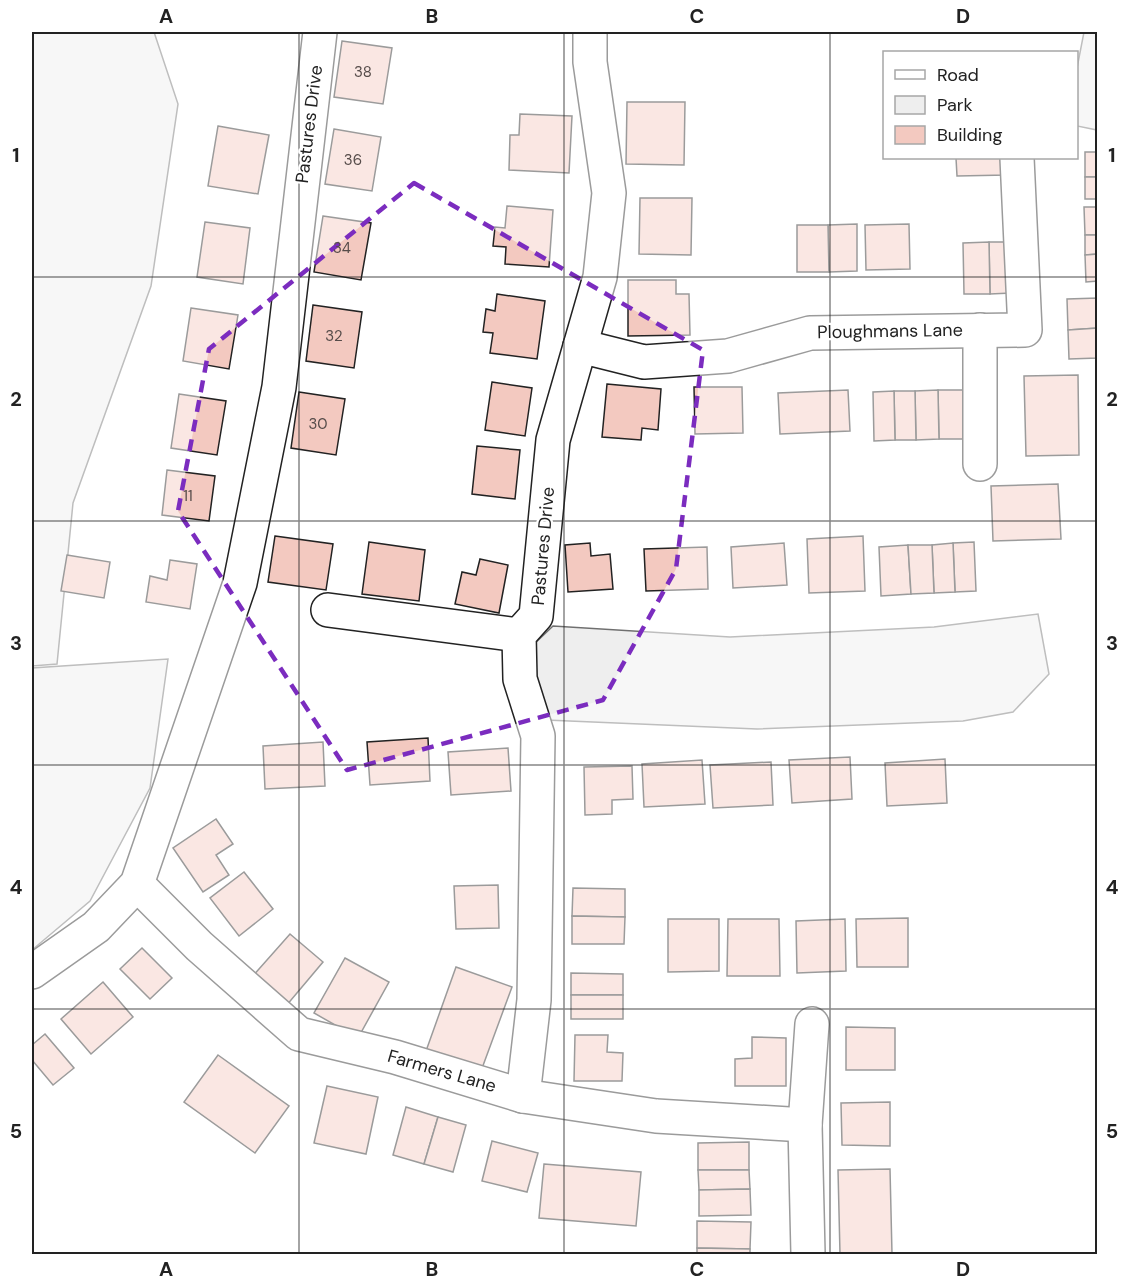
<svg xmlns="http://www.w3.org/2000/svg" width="1129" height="1286" font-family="'DM Sans',sans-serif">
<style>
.green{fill:#eee;stroke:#6f6f6f;stroke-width:1.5}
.building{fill:#f3c9c0;stroke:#222;stroke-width:1.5}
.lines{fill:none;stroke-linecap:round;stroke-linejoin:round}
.minor-casing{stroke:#222;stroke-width:36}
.minor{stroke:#fff;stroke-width:33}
.marked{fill:none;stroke:#7b2cbf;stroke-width:4.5;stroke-dasharray:12 8;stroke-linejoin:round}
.grid{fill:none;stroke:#222;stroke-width:1.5;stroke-opacity:0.55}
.labels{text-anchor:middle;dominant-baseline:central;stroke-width:4.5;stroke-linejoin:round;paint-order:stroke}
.number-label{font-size:15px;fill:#564c4a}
.street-label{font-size:18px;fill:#222;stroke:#fff}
.neatline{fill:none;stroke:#222;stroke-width:2}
.grid-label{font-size:20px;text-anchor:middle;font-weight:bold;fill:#222}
</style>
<rect width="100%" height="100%" fill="#fff"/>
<g class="green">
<path d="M32,32h122l24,72 -27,182 -78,217 -16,161 -25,2z"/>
<path d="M1084,32h13v98l-20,-4v-58z"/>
<path d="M1038,614l11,60 -36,38 -50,9 -206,8 -211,-9 -11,-27 -4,-46 22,-21 177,11 204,-10z"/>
<path d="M168,659l-18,129 -60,113 -58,49v-282z"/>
</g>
<g class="building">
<path d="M342,41l50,7 -9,56 -49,-7z"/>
<path d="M627,102h58l-1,63 -58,-1z"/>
<path d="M520,114l52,2 -3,57 -60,-3 1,-35h9z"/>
<path d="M218,126l51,9 -11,59 -50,-8z"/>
<path d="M334,129l47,8 -9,54 -47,-7z"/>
<rect x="1085" y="152" width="13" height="25"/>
<path d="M956,158h50l1,17 -50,1z"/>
<rect x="1085" y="177" width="13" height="22"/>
<path d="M640,198h52l-1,57 -52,-1z"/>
<path d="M507,206l46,4 -4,57 -44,-3 1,-17 -13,-1 2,-19 10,1z"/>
<path d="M1084,207h14v28h-13z"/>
<path d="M323,216l48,7 -10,57 -47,-8z"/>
<path d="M205,222l45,6 -7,56 -46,-7z"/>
<path d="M857,224v47l-28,1 -1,-47z"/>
<path d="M909,224l1,45 -44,1 -1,-45z"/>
<path d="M797,225h31l1,47h-32z"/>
<path d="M1085,235h13v19l-13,1z"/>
<path d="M989,242h21l1,51 -21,1z"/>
<path d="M989,242l1,52h-26l-1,-51z"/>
<path d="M1098,254v27l-12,1 -1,-27z"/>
<path d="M628,280h48v14h13l1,41 -62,1z"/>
<path d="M497,294l48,7 -8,58 -47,-6 3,-20 -10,-1 3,-23 9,2z"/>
<path d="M1098,298v30l-30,2 -1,-31z"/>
<path d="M313,305l49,7 -8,56 -48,-7z"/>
<path d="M191,308l47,7 -9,54 -46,-8z"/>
<path d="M1098,328v30l-29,1 -1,-29z"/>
<path d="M1078,375l1,80 -53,1 -2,-80z"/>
<path d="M492,382l40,6 -7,48 -40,-6z"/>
<path d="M607,384l54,5 -3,41 -16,-2 -1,12 -39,-3z"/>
<path d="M694,387h48l1,46 -48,1z"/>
<path d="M848,390l2,41 -70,3 -2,-41z"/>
<path d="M938,390h30v49h-29z"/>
<path d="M938,390l1,49 -23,1 -1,-49z"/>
<path d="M894,391h21l1,49h-21z"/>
<path d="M894,391l1,49 -21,1 -1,-49z"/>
<path d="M299,392l46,7 -9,56 -45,-7z"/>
<path d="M179,394l47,7 -9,54 -46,-7z"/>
<path d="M477,446l43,4 -5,49 -43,-5z"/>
<path d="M167,470l48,6 -6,45 -47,-6z"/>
<path d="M1058,484l3,55 -68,2 -2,-55z"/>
<path d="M275,536l58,8 -7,46 -58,-8z"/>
<path d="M863,536l2,55 -56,2 -2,-54z"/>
<path d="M369,542l56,8 -6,51 -57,-7z"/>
<path d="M974,542l2,49 -21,1 -2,-49z"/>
<path d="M590,543l1,13 19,-2 3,35 -45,3 -3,-47z"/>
<path d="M784,543l3,42 -54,3 -2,-41z"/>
<path d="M953,543l2,49 -21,1 -2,-48z"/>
<path d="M908,545l3,49 -30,2 -2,-49z"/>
<path d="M908,545h24l2,48 -23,1z"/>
<path d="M707,547l1,42 -62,2 -2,-42z"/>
<path d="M67,555l43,7 -6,36 -43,-7z"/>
<path d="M480,559l28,6 -9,48 -44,-9 7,-32 14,3z"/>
<path d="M170,560l27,4 -7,45 -44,-7 4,-26 17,4z"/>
<path d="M428,738l2,43 -60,4 -3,-43z"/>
<path d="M323,742l2,44 -60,3 -2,-43z"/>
<path d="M508,748l3,43 -60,4 -3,-43z"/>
<path d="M850,757l2,42 -60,4 -3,-43z"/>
<path d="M945,759l2,44 -60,3 -2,-43z"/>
<path d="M702,760l3,44 -61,3 -2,-43z"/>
<path d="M771,762l2,43 -60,3 -3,-43z"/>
<path d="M632,766l1,33 -21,1v14l-27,1 -1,-48z"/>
<path d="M216,819l17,25 -17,11 13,20 -26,17 -30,-44z"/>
<path d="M244,872l29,37 -34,27 -29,-38z"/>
<path d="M498,885l1,43 -43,1 -2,-43z"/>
<path d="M573,888l52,1v28l-53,-1z"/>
<path d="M572,916l53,1 -1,27h-52z"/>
<path d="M908,918v49h-51l-1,-48z"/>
<path d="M668,919h51v52l-51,1z"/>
<path d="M728,919h51l1,57h-53z"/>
<path d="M845,919l1,52 -49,2 -1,-52z"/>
<path d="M290,934l33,28 -37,44 -34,-29z"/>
<path d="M142,948l30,30 -22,21 -30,-30z"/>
<path d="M345,958l44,24 -31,56 -44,-25z"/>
<path d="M456,967l56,20 -31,84 -55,-20z"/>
<path d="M571,973l52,1v21h-52z"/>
<path d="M103,982l30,35 -42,37 -30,-35z"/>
<rect x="571" y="995" width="52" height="24"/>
<path d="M846,1027l49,1v42h-49z"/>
<path d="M45,1034l29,34 -21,17 -21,-25v-15z"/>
<path d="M575,1035h33l-1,17 16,1 -1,28h-48z"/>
<path d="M752,1037l34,1v48h-51v-27l17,-1z"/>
<path d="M218,1055l71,51 -34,47 -71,-51z"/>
<path d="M327,1086l51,11 -12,57 -52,-11z"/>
<path d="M890,1102v44l-48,-1 -1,-42z"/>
<path d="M406,1107l32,10 -14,47 -31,-9z"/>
<path d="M438,1117l28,8 -13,47 -29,-8z"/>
<path d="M492,1141l46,12 -11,39 -45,-11z"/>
<path d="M749,1142v28h-51v-27z"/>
<path d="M544,1164l97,8 -5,54 -97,-8z"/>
<path d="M890,1169l2,85h-52l-2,-84z"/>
<path d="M698,1170h51l1,19 -51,1z"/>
<path d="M750,1189l1,26 -52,1v-26z"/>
<path d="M697,1221l54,1 -1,27 -53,-1z"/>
<path d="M697,1248l53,1v5h-53z"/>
</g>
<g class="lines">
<g class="minor-casing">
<g id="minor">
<path d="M580,346l64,16 84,-6 82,-23 215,-3 -8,-172"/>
<path d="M980,464v-134"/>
<path d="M328,610l191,25"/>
<path d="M137,884l62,62 100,88 96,23 128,39 133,20 149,9 7,-101"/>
<path d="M32,972l64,-45 41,-43 103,-301 39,-196 41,-355"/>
<path d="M523,1096l11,-96 4,-264 -18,-57 -1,-44 17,-19 17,-176 47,-163 9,-84 -19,-131v-30"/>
<path d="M805,1125l3,129"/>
</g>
</g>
<use href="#minor" class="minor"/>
</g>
<path d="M0 0H1129V1286H0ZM414,183l289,167 -27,219 -73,131 -256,70 -169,-259 31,-162z" fill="#fff" fill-opacity=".55" fill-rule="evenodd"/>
<path class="marked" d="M414,183l289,167 -27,219 -73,131 -256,70 -169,-259 31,-162z"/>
<path class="grid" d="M299,32v1222M564,32v1222M830,32v1222M32,277h1066M32,521h1066M32,765h1066M32,1009h1066"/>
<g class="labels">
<g class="number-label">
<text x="363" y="72">38</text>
<text x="353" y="160">36</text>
<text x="342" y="248">34</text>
<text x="334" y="336">32</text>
<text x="318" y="424">30</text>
<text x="188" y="496">11</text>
</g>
<g class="street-label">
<text transform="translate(309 124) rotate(-83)">Pastures Drive</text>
<text transform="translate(890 331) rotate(-1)">Ploughmans Lane</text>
<text transform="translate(543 546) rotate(-85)">Pastures Drive</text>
<text transform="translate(442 1071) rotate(16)">Farmers Lane</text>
</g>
</g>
<rect width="1129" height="1286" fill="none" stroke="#ffffff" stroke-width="66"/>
<rect x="883" y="51" width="195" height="108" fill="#ffffff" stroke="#a7a7a7" stroke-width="1.5"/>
<rect x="895" y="70" width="30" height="9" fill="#ffffff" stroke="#a7a7a7" stroke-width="1.5"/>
<text x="937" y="81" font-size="18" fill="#222222">Road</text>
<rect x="895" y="96" width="30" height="18" fill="#eeeeee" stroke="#a7a7a7" stroke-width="1.5"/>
<text x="937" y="111" font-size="18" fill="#222222">Park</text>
<rect x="895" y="126" width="30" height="18" fill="#f3c9c0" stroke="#a7a7a7" stroke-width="1.5"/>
<text x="937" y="141" font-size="18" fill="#222222">Building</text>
<rect x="33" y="33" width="1063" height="1220" class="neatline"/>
<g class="grid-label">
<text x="166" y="23">A</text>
<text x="432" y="23">B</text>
<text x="697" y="23">C</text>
<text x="963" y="23">D</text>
<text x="16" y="162">1</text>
<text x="1112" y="162">1</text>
<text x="16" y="406">2</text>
<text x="1112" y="406">2</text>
<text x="16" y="650">3</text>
<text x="1112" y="650">3</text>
<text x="16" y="894">4</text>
<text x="1112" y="894">4</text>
<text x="16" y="1138">5</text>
<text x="1112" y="1138">5</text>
<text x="166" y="1276">A</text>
<text x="432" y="1276">B</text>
<text x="697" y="1276">C</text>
<text x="963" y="1276">D</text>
</g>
</svg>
